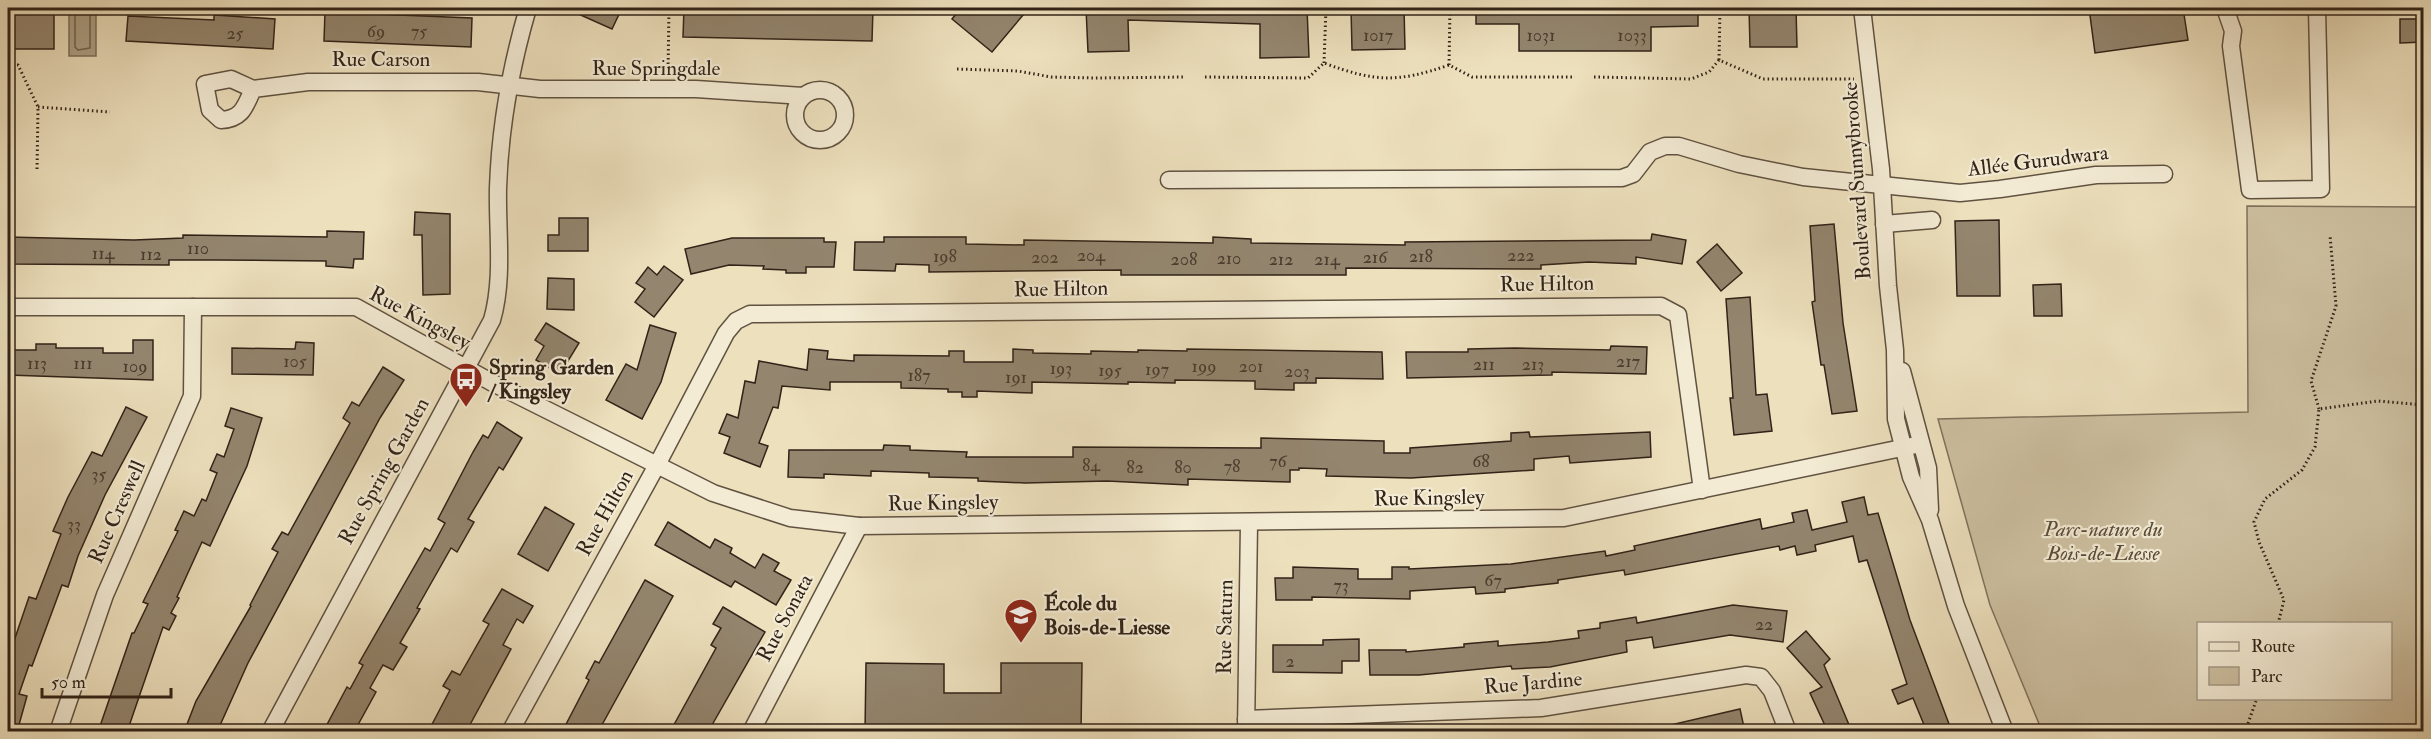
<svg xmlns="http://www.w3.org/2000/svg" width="2431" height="739" font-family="'IM FELL Double Pica',serif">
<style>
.green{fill:#cdc0a1;stroke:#7f725c;stroke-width:1.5;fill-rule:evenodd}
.water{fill:#ada085;stroke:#7b6e59;stroke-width:1.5}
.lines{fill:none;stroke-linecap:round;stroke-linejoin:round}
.shore{stroke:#6f624e;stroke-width:1.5}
.building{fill:#93856e;stroke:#312318;stroke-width:1.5}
.minor-casing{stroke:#605241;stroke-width:19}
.path{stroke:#312318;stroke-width:3;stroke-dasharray:1.5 3;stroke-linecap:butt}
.minor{stroke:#f3ebd4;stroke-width:16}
.labels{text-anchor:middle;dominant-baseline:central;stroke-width:4.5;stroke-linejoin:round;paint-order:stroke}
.number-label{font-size:18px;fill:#4a3c2e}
.street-label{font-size:21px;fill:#312318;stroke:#f3ebd4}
.poi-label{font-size:21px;font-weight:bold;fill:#312318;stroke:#f3ebd4;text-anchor:start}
.park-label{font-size:21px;font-style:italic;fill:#584a3a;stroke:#f3ebd4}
</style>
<rect width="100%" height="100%" fill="#ede0bd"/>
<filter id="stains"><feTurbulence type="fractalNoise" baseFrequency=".00333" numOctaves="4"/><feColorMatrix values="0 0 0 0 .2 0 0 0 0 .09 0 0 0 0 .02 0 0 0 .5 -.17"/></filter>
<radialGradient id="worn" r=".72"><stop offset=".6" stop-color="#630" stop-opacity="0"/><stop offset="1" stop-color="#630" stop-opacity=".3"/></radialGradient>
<path class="green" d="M2247,206l176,1v524h-381l-52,-126 -52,-186 310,-7zM2198,624h192v74h-192z"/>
<rect class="water" x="69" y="8" width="27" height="48"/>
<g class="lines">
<path class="shore" d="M75,8v39l3,3 12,-2v-40"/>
</g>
<g class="building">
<rect x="8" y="8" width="46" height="41"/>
<path d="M565,8h57l-10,21z"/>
<path d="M684,8h189l-1,33 -189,-4z"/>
<path d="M961,8h68l-37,44 -40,-33z"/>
<path d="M1086,8h221l2,49 -49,1v-34l-132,-4 1,31 -41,1z"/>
<path d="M1351,8h53l1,41 -53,1z"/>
<path d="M1476,8h222v18l-47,1v24h-132v-27h-43z"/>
<path d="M1749,8h47l1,39h-47z"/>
<path d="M2089,8h94l5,32 -93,13z"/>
<path d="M325,12l147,6 -1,29 -147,-6z"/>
<path d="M214,15l61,4 -2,30 -147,-8 2,-25 86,4z"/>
<path d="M2400,19h24v23l-24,1z"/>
<path d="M415,212l35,2v80l-27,1 -1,-60h-8z"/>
<path d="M559,218h29v33h-40v-16h11z"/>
<path d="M1999,220l1,76h-43l-2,-75z"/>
<path d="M1834,224l9,99 14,88 -25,3 -8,-49h-3l-9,-63 3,-1 -5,-75z"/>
<path d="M327,231l37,1 -1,27h-9l-1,9 -27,-2v-5l-109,-1h-48v5l-161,-1v-27l126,3 49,-2v-3l144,2z"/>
<path d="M1652,234l34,6 -4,24 -46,-7v7l-47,-2 -48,3v4l-195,-1v7h-225v-5l-192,2v-7l-33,-1 -1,7 -41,-1 1,-28h29v-5h82v7l58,1v-5l189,3v-6l38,2v4l154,2v-3l246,-2z"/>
<path d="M732,238h92v4h12l-2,25h-28v6h-20v-3l-23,-1 1,-3 -35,-1 -38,9 -6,-25z"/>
<path d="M1717,244l25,29 -21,18 -24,-29z"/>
<path d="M664,266l19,14 -29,37 -19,-15 10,-13 -9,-6 12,-16 9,8z"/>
<path d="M548,278l26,1v31l-27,-1z"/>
<path d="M2061,284l1,32h-28l-1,-31z"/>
<path d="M1750,297l6,98 11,-1 5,37 -38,4 -4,-37h3l-7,-99z"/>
<path d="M546,323l33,20 -19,31 -24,-14 8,-14 -9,-6z"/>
<path d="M650,325l26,8 -15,49 -19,37 -36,-19 20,-36 11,6z"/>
<path d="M133,340h20v40l-145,-5v-25h28v-6h20v4h47v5h30z"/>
<path d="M296,342l18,1 -1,32 -81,-1v-26l63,1z"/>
<path d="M1611,346l36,1 -1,27 -94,-2v3l-145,3 -1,-26h62v-3l47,-1 95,2z"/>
<path d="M809,349l19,2 -1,8 27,2v-6l95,1v-5h15v11h49v-13l20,1v3l58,1v-3l47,1v-2l49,1v-2l195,3 1,27 -67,-1v5h-22v7l-39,-1v-8l-80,-1v3l-47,-1v2l-96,-2v11l-55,-2v6h-15v-5h-14v-3l-47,-1v-6h-71v8l-48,-4 -4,22 -5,-1 -14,36 9,3 -8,21 -36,-14 6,-16 -11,-4 8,-19 11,4 7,-37 10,2 4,-22 48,9z"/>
<path d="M383,367l21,13 -24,38 -132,245 -31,69h-33l12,-31 55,-95 -1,-1 28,-53 -6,-3 10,-17 6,3 62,-112 -7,-5 9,-16 7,4z"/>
<path d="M126,407l21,10 -42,78 -27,61 -10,31 -6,-2 -30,81 -3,-1 -10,29 8,2 -10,36h-9v-93l6,2 15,-44 7,2 25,-65 -8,-3 15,-34 24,-45 10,4z"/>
<path d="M231,408l31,10 -15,48 -37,80 -8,-4 -25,55 2,1 -8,15 5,3 -7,14 -6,-3 -36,105h-29l34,-99h2l14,-29 -5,-2 35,-71 -3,-1 9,-19 10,5 8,-17 4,2 11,-28 -7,-3 7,-16 7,3 10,-28 -9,-3z"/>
<path d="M497,422l25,16 -19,32 -4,-3 -31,52 6,3 -17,30 -6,-4 -34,60 3,1 -20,34 7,4 -14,23 -10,-5 -13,23 6,4 -22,40h-31l24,-45 3,2 13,-24 -4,-2 66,-115 5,3 15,-28 -7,-4 35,-67 10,-17 5,3z"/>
<path d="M1529,432l1,5 120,-5 1,25 -81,6 -1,-7 -35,3v11l-123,8 -85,-2 1,-7 -28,-1v2h-9v12l-102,-3v6l-81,-4 -82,2 -47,-2v-3l-49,-1v-4l-58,-2v5l-47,-2v4l-36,-1 1,-27h94l1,-5 26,1v4l57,2 -1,5h107v-10l188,1v-10l123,3v12h26v-5l101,-7v-8z"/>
<path d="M1864,497l4,18 10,-2 32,107 42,112h-25l-14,-34 -15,6 -6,-14 15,-6 -40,-124 -8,2 -6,-26 -38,9 1,6 -19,4 -2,-9 -15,4 -1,-4 -154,29 -1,-5 -66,10v3l-53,6v3l-29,2 -1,-7 -65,4v8l-98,-2v3h-36l-1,-22h18v-11l65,2v10h34v-12h17v2l102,-5 94,-13 1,5 29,-6 -1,-4 126,-27 2,10 32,-7 -2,-9 15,-3 5,20 35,-8 -5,-20z"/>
<path d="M545,507l29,17 -26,47 -30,-17z"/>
<path d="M668,522l42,26 5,-9 17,9 -2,5 25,15 8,-14 16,9 -5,8 17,9 -15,25 -41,-24 -4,6 -76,-42z"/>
<path d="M645,580l28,16 -75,136h-36l27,-52 -3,-2 9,-17 4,2z"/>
<path d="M502,589l31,17 -10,17 -6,-4 -14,26 8,4 -45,83h-38l22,-42 -7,-4 9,-15 8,4 29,-51 -6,-3z"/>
<path d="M1733,605l54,6 -4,31 -53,-7 -76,13 -2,-11 -26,4 1,11 -77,15 -38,2 -1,-3 -92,9h-49l-1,-25h37v2l58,-5v-3l34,-3v5l50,-4 31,-4 -1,-7 22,-3v-5l36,-6 1,6z"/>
<path d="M723,607l42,25 -57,100h-38l46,-84 -5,-3 10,-17 -8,-4z"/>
<path d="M1806,631l24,28 -6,6 28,67h-24l-18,-39 12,-6 -35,-39z"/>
<path d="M1359,639v22h-17v12l-69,-1v-27h50v-5z"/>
<path d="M866,663l78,1v29h57v-30h81l-1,69h-216z"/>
<path d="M1740,709l5,23h-78l-1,-6z"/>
</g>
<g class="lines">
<g class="minor-casing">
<g id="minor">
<path d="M1862,8l19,161 7,117 7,64 1,69 15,58 19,43 26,86 49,126"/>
<path d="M2225,8l8,23 -2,15 19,144 71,-1 -4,-181"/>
<path d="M253,89c-8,18 -11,30 -32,31l-11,-10 -5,-26 26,-5 22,10 55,-7h170l62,7h156l107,7"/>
<circle cx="820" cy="115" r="25"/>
<path d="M1169,180l453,-2 11,-4 17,-22 15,-6h14l60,18 64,13 157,16 40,-4 96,-14 68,-1"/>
<path d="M1884,224l48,-4"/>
<path d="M8,307h348l135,75 222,111 77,25 69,8 705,-8 357,-74"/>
<path d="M1902,371l26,97 2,42"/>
<path d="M1246,719l295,-11 205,-33 15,2 11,14 16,41"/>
<path d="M58,732l47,-137 87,-199 1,-89"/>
<path d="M270,732l222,-412c12,-41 5,-89 6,-132 2,-61 13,-122 30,-180"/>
<path d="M510,732l147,-267 69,-132 10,-12 14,-7 911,-8 17,9 24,175"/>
<path d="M751,732l108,-206"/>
<path d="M1246,732l3,-209"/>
</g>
</g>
<g class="path">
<path d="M1719,60l1,-52"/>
<path d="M1324,63l2,-55"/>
<path d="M8,65h10l20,42 -1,64"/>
<path d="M1449,65l1,-57"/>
<path d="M957,69l61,2 33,6 43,1 91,-1"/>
<path d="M668,73l1,-65"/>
<path d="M1205,77l103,1 16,-15c51,19 73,20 125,2l23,12h103"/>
<path d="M1594,77l97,2 18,-7 10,-12 44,19h91"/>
<path d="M38,107l72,5"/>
<path d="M2319,409l-8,-28 25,-75 -6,-71"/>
<path d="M2278,624l6,-24 -25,-58 -5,-20 11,-23 37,-29 13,-23 4,-38 59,-8 46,4"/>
<path d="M2245,732l12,-34"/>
</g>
<use href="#minor" class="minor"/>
</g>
<defs>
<g id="bus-pin" transform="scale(1.725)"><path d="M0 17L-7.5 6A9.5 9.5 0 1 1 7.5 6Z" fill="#8f2418" stroke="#f3ebd4"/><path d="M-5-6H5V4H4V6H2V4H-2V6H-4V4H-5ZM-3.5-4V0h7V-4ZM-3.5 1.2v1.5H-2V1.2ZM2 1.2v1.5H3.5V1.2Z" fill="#fff"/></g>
<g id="school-pin" transform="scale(1.725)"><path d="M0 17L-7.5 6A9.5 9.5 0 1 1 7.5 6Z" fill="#8f2418" stroke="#f3ebd4"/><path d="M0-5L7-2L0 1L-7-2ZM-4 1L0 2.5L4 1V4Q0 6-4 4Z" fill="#fff"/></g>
</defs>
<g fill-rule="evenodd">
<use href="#bus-pin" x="466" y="379"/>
<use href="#school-pin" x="1021" y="615"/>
</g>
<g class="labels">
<g class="number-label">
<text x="376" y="31">69</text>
<text x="419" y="31">75</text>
<text x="235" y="33">25</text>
<text x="1378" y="35">1017</text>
<text x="1541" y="35">1031</text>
<text x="1632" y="35">1033</text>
<text x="198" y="248">110</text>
<text x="103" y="253">114</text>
<text x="151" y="254">112</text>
<text x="1091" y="255">204</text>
<text x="1521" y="255">222</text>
<text x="945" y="256">198</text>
<text x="1421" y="256">218</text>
<text x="1045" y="257">202</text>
<text x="1375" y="257">216</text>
<text x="1229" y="258">210</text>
<text x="1184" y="259">208</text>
<text x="1281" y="259">212</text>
<text x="1327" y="259">214</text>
<text x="295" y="361">105</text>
<text x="1628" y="361">217</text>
<text x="37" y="363">113</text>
<text x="83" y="363">111</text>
<text x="1484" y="364">211</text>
<text x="1533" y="364">213</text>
<text x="135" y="366">109</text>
<text x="1204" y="366">199</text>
<text x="1251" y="366">201</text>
<text x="1061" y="368">193</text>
<text x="1157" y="369">197</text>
<text x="1110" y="370">195</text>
<text x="1297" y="371">203</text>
<text x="919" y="375">187</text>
<text x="1016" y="377">191</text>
<text x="1278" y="461">76</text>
<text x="1481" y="461">68</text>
<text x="1091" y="465">84</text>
<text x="1232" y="466">78</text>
<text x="1135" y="467">82</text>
<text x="1183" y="467">80</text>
<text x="99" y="474">35</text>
<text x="74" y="524">33</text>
<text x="1493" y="580">67</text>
<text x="1341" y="585">73</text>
<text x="1764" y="624">22</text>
<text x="1290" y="661">2</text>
</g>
<g class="street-label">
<text x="381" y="59">Rue Carson</text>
<text x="656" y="68">Rue Springdale</text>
<text transform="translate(2038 161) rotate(-7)">Allée Gurudwara</text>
<text transform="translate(1857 181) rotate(-94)">Boulevard Sunnybrooke</text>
<text transform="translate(1547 284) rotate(-1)">Rue Hilton</text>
<text transform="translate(1061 289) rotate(-1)">Rue Hilton</text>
<text transform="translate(420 318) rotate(28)">Rue Kingsley</text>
<text transform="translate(384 471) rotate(-61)">Rue Spring Garden</text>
<text transform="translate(1429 498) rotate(-1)">Rue Kingsley</text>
<text transform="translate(943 503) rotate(-1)">Rue Kingsley</text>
<text transform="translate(117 512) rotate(-66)">Rue Creswell</text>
<text transform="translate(605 513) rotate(-61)">Rue Hilton</text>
<text transform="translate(785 618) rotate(-62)">Rue Sonata</text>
<text transform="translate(1225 627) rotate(-89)">Rue Saturn</text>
<text transform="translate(1533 683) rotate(-5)">Rue Jardine</text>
</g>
<g class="poi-label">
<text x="489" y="367">Spring Garden<tspan x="489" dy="24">/ Kingsley</tspan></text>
<text x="1044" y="603">École du<tspan x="1044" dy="24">Bois-de-Liesse</tspan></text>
</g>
<g class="park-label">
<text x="2103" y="529">Parc-nature du<tspan x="2103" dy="24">Bois-de-Liesse</tspan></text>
</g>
</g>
<rect width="2431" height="739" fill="none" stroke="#ede0bd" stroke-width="30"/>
<rect x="9" y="9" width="2413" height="721" fill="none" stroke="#312318" stroke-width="3"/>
<rect x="15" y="15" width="2401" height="709" fill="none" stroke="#312318" stroke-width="1.5"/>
<rect x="2197" y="622" width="195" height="78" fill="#f3ebd4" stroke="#a59b89" stroke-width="1.5"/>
<rect x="2209" y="642" width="30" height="9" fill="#f3ebd4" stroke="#a59b89" stroke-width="1.5"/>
<text x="2251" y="652" font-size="18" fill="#312318">Route</text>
<rect x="2209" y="667" width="30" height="18" fill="#cdc0a1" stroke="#a59b89" stroke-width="1.5"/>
<text x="2251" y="682" font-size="18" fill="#312318">Parc</text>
<path d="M42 688v9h129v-9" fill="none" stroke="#312318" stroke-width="3"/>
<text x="51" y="688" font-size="18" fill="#312318" stroke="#f3ebd4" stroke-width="4.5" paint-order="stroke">50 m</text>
<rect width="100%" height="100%" filter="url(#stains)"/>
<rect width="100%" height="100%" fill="url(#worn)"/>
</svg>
